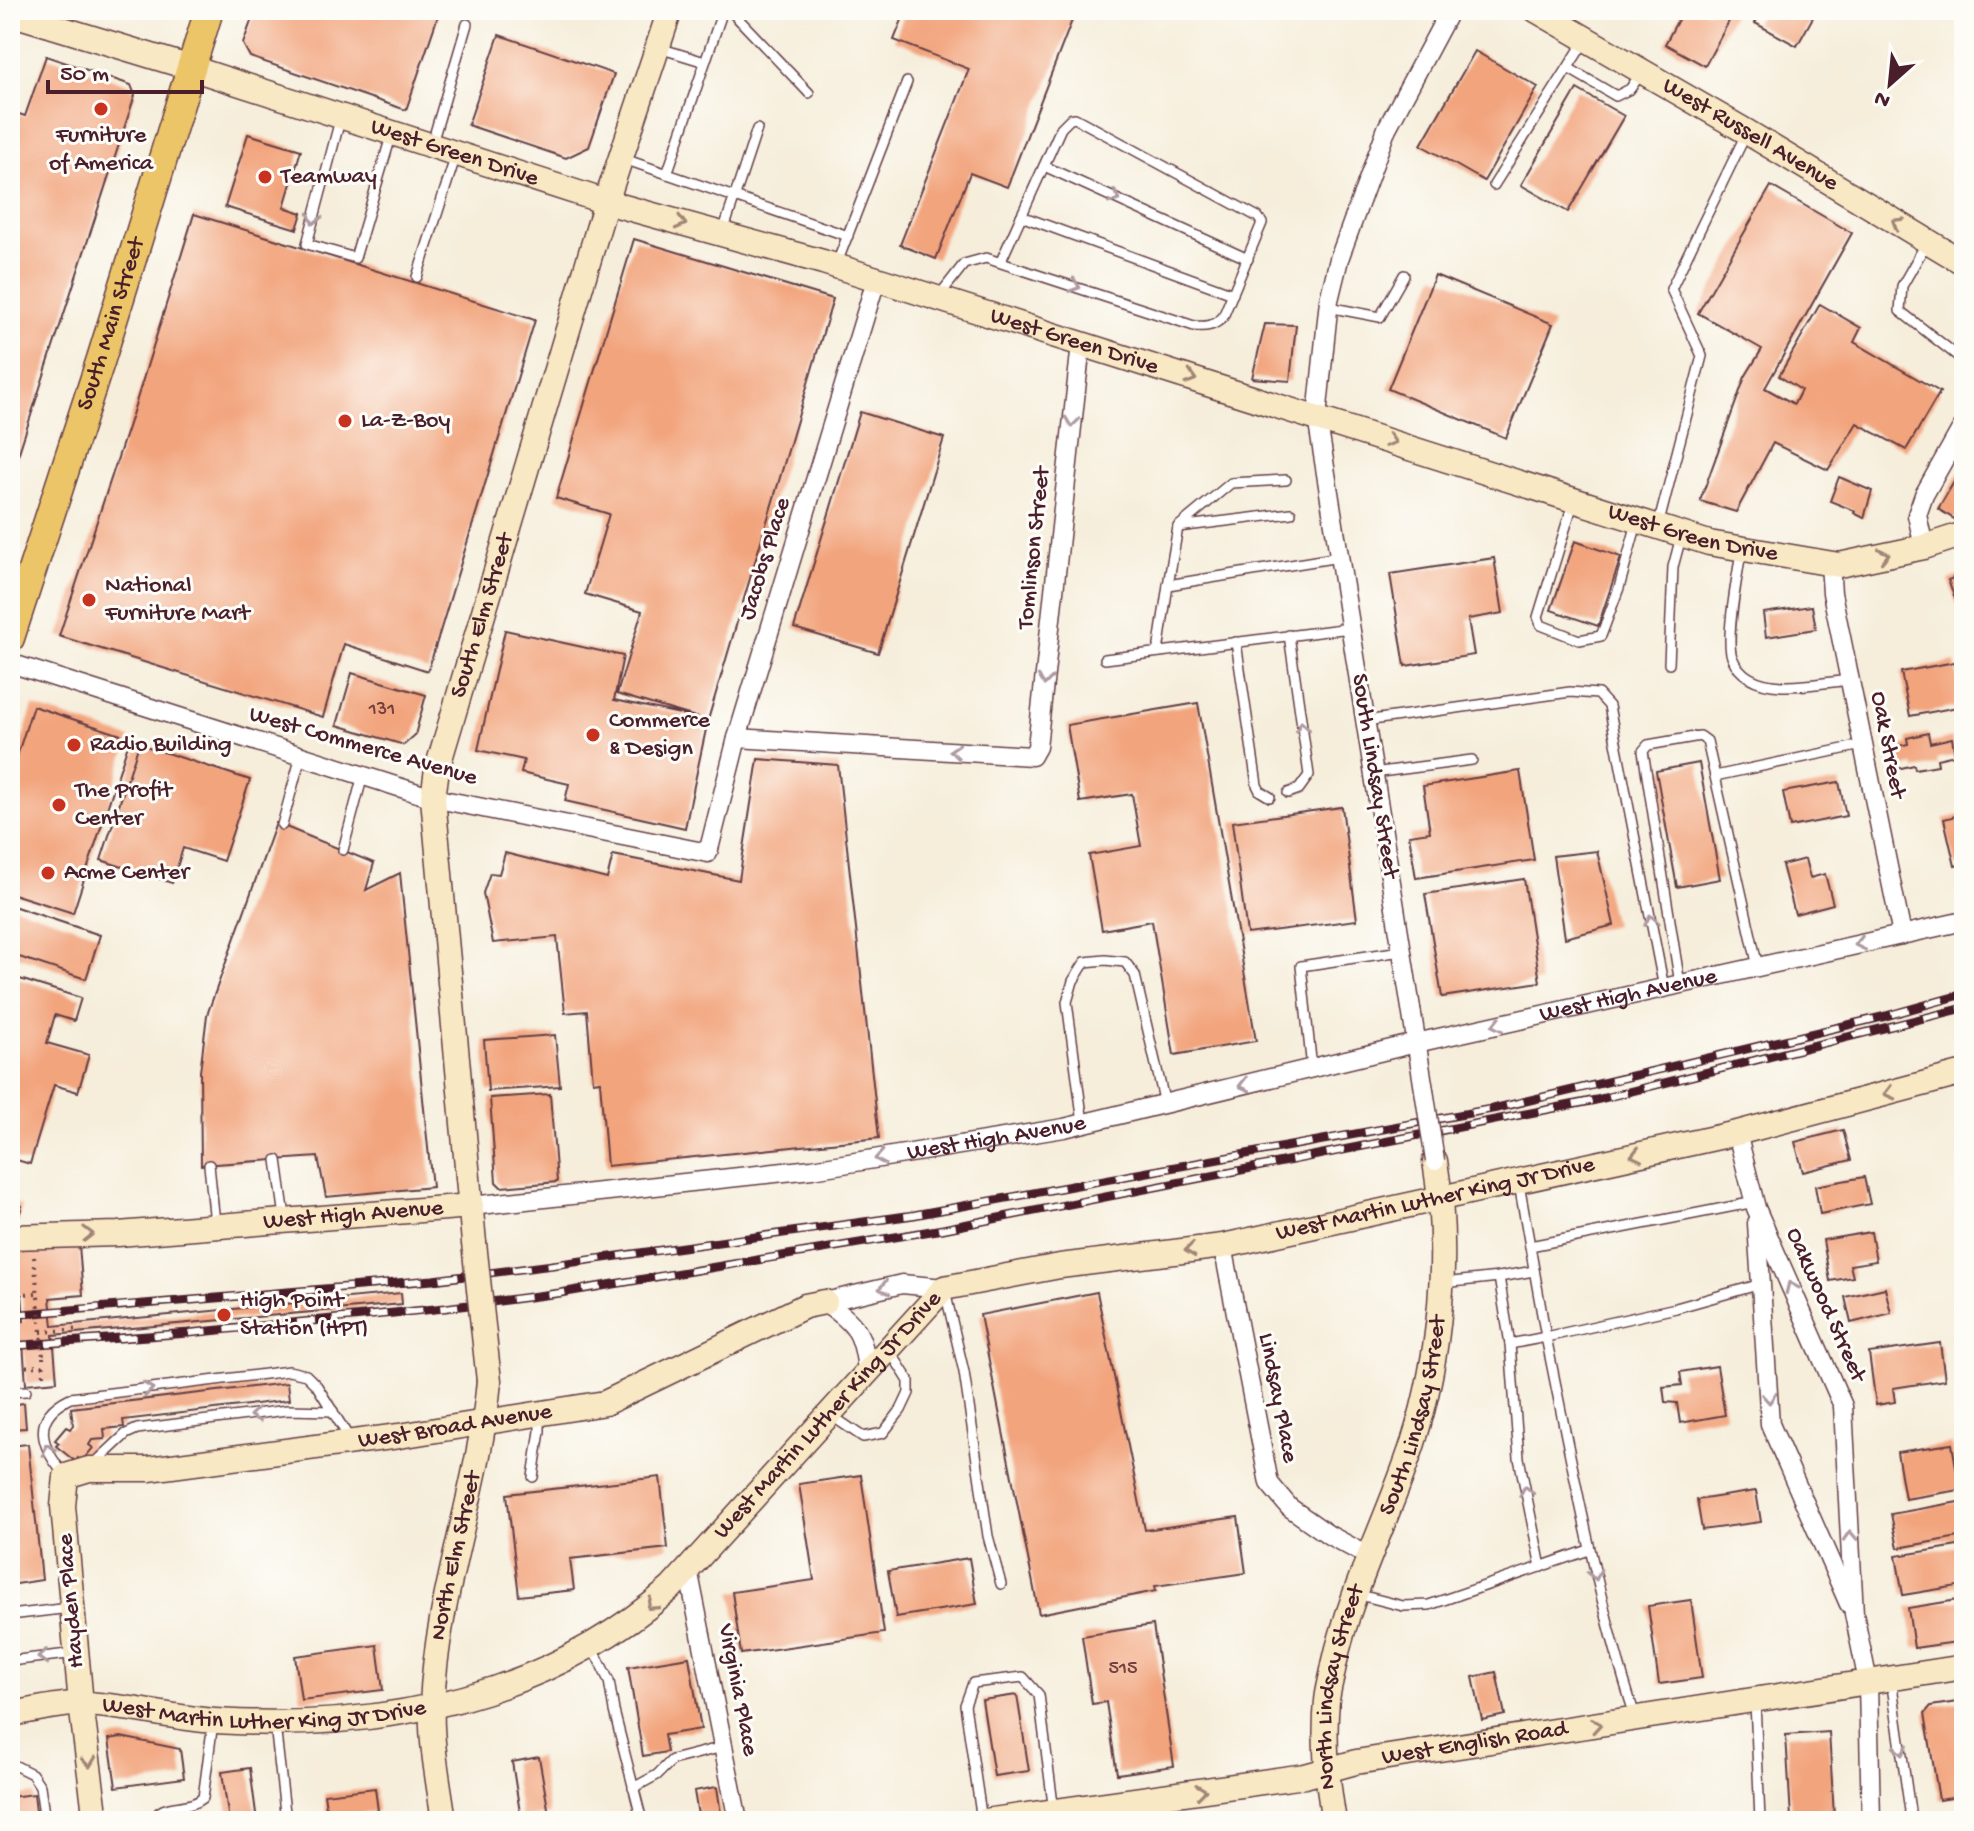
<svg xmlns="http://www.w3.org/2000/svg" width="1974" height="1831" font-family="'Gochi Hand',sans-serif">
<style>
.building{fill:#f2a47d}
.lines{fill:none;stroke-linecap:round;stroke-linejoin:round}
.lane-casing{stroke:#643e45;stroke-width:12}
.street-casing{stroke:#643e45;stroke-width:21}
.secondary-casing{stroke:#643e45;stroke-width:27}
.primary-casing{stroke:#643e45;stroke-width:31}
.path{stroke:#643e45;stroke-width:4;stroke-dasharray:2 6;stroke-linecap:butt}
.lane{stroke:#fff;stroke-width:9}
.street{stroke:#fff;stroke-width:18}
.secondary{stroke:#f8e8c3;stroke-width:24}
.primary{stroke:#edc569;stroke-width:28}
.rail-casing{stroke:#4a1f2b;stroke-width:9}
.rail{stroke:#fdfcf7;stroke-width:6;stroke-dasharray:18;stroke-linecap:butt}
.street-bridge-casing{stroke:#643e45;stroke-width:21;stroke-linecap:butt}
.secondary-bridge-casing{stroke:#643e45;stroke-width:27;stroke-linecap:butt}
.path-bridge{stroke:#643e45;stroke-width:4;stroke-dasharray:2 6;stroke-linecap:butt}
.street-bridge{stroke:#fff;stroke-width:18}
.secondary-bridge{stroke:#f8e8c3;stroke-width:24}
.oneway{stroke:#ae9aa0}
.oneway2{stroke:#a18477}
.poi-dot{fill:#c8321e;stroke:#fdfcf7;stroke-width:3}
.labels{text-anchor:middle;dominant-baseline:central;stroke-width:6;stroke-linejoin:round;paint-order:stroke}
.number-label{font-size:20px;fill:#744040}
.poi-label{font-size:24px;fill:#4a1f2b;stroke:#fdfcf7;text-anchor:start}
.street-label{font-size:24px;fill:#4a1f2b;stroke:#fdfcf7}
</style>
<rect width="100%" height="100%" fill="#fdfcf7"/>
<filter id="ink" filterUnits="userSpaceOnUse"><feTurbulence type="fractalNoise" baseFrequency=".0125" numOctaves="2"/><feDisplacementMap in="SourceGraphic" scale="16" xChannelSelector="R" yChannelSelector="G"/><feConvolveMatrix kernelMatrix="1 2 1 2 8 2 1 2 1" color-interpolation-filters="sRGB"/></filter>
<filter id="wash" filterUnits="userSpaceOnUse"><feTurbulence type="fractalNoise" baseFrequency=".006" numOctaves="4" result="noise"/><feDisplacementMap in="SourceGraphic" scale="32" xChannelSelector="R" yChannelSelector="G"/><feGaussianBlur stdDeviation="1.8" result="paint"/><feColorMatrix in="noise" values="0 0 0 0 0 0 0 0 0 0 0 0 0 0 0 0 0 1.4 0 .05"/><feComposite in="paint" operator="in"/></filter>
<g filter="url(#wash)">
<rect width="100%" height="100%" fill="#f6eedb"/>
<g id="blocks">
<g class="building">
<path d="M255,10h185l-34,100 -156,-53 -7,-13z"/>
<path d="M906,10h68l12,5 2,-5h88l-69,177 -37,-14 -34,86 -36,-14 69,-176 -75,-29z"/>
<path d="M1683,10h52l-30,56 -40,-22z"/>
<path d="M1762,10h55l-20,36 -42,-23z"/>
<path d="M499,35l115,39 -25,73 -23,11 -98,-33z"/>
<path d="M1475,51l63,36 -54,94 -63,-36z"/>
<path d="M46,56l85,29 4,10 -124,382 -1,-366 15,5z"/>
<path d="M1577,89l47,27 -56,96 -47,-27z"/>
<path d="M248,134l53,16 -17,57 18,6 -5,16 -72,-22z"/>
<path d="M1771,186l81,47 -87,155 29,16 7,-14 -22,-14 41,-72 41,24 -7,14 86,50 -34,58 -49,-27 -29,47 -55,-27 -37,69 -36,-11 45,-124 17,-28 -64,-36z"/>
<path d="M194,214l341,106 -107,351 -84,-27 -21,73 -264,-81 73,-221z"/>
<path d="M634,239l199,60 -125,421 -23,108 -120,-27 4,-17 -48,-11 3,-13 -46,-10 27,-120 118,26 -9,44 85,18 -82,-24 25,-83 -57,-17 24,-80 -53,-16z"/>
<path d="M1435,275l118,49 -47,114 -118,-49z"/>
<path d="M1265,324l31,1 -6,56 -38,-3z"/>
<path d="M860,412l84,26 -66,215 -84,-25z"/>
<path d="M1964,465v41l-8,14 -18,-11z"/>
<path d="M1839,477l33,14 -8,27 -10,-5 1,-2 -25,-10z"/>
<path d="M1575,541l46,16 -23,69 -47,-16z"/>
<path d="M1494,558l9,55 -35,6 6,36 -69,11 -15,-92z"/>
<path d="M1964,574v49l-16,-43z"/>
<path d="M1812,606l4,23 -50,8 -3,-24z"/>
<path d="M1955,662l8,44 -53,10 -9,-44z"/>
<path d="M352,673l74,22 -11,40 -11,10 -67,-20z"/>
<path d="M1198,703l58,338 -82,14 -22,-134 -50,9 -13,-75 52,-9 -9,-52 -52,8 -13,-77z"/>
<path d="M33,706l97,32 -57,175 -63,-20v-115z"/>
<path d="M1928,733l2,10 22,-5 3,17 -18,4 1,6 -23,4 -1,-4 -21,5 -4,-22 19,-4 -1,-6z"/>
<path d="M139,744l111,36 -27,81 -40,-13 -11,35 -71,-23z"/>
<path d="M758,759l80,6 41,373 -272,28 -7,-85 -7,1 -6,-71 -22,2 -8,-76 -64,6 -10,-50 7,-20 9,1 6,-21 102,26 6,-24 126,25z"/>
<path d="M1699,763l21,116 -43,8 -21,-116z"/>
<path d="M1520,771l14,89 -118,18 -7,-43 21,-3 -7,-46z"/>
<path d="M1839,782l7,34 -56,11 -7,-35z"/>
<path d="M1342,807l15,113 -110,14 -15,-112z"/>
<path d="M1964,814v50l-9,2 -11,-47z"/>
<path d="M276,823l98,40 -8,27 34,-17 32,314 -106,10 -8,-40 -117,8 -1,-93 7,-57z"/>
<path d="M1597,851l17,74 -49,13 -12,-82z"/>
<path d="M1805,859l5,19 15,-4 8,30 -38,10 -13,-49z"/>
<path d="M1524,879l16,103 -98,15 -17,-103z"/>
<path d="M10,905l90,30 -14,44 -76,-25z"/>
<path d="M10,976l71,22 -7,23 -19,-6 -8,28 42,12 -11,37 -24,-7 -24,79 -20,-6z"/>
<path d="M555,1035l5,51 -72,5 -4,-51z"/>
<path d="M550,1094l7,88 -56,5 -5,-5 -6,-84z"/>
<path d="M1843,1130l8,30 -48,12 -8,-30z"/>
<path d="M1864,1177l6,27 -50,10 -5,-28z"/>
<path d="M10,1202l12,4 -5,17 -7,1z"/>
<path d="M1871,1232l5,29 -26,4 3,12 -23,4 -7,-41z"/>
<path d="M79,1245l4,50 -33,3 3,28 348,-33 1,11 -349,31 4,46 -31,3 -3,-41 -10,1v-5h-3l1,-17 13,-1 -2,-27 -12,1v-45z"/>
<path d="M1885,1288l6,25 -40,10 -6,-26z"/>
<path d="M1097,1292l48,238 93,-13 8,56 -91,13 1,5 -117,23 -59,-299z"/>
<path d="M1940,1343l5,37 -52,8 2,14 -19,3 -7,-52z"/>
<path d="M1717,1366l8,49 -45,8 -3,-20 -12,-1 -2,-15 19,-2 -2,-13z"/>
<path d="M287,1383l2,17 -166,20 1,7 -20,2 1,10 -13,1 -3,5 4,3 -11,13 -4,-3 -2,4 -20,-16 3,-3 -4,-3 11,-13 4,2 3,-4 -2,-17z"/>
<path d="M24,1403l2,25 -16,1v-24z"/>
<path d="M28,1444l14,136 -32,5v-139z"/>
<path d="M1952,1444l8,46 -55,9 -8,-47z"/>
<path d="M861,1475l23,158 -143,21 -9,-62 82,-12 -15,-96z"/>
<path d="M660,1477l8,71 -98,11 4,31 -55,6 -12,-102z"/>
<path d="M1756,1491l5,31 -59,8 -5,-30z"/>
<path d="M1964,1501v35l-66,12 -7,-34z"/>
<path d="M1964,1545v40l-61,10 -7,-39z"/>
<path d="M969,1558l8,46 -81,13 -8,-46z"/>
<path d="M1964,1599v42l-50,7 -6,-40z"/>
<path d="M1691,1600l11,78 -43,6 -11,-78z"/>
<path d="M1153,1625l21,141 -57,8 -11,-72 -14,2 -10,-68z"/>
<path d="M377,1645l6,45 -82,10 -6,-44z"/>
<path d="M689,1657l12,72 -37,6 3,17 -24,4 -15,-89z"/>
<path d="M1496,1672l9,43 -23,5 -9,-43z"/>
<path d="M1017,1695l12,76 -35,5 -12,-76z"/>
<path d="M1964,1701v95l-25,4 -14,-87 6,-7z"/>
<path d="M1829,1732l5,84 -43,2 -5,-83z"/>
<path d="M121,1737l59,12 4,29 -68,9 -7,-48z"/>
<path d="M539,1757l10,57 -28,5 -9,-57z"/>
<path d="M250,1768l7,53h-28l-7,-49z"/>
<path d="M717,1787l5,34h-23l-5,-30z"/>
<path d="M375,1788l3,23 -19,3 1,7h-32l-4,-27z"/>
<path d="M34,1794l3,26 -27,1v-24z"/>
</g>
</g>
</g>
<g filter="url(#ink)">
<use href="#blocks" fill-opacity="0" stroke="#643e45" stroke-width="2"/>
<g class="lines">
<g class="lane-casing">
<g id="lane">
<path d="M730,10l79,83"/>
<path d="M659,48l46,14"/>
<path d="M1568,68l48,28 14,-7 12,-17"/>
<path d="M340,120l-33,124 48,14 37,-125"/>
<path d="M432,143l35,-119"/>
<path d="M621,158l227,78"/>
<path d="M1044,166l204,93"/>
<path d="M667,174l56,-164"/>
<path d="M1494,185l92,-146"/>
<path d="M1021,216l212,78"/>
<path d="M723,232l34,-103"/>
<path d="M1927,242l-25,44 -2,25 64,50"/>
<path d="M837,263l70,-181"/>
<path d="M417,277l39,-122"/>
<path d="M939,296l25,-32 22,-6 208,68c13,1 20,0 29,-9l39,-94 -4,-6 -183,-99 -5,1 -9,9 -60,133"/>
<path d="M1328,307l52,10 24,-42"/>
<path d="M1286,480l-55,3 -53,44 113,-14"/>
<path d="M1574,500l-36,117 3,8 38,15 22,-4 18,-48 18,-65"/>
<path d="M1658,526l44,-170 -31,-67 76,-157"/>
<path d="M1741,552c-3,21 -16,86 -9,105 8,21 28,28 50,29 22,1 46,-4 68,-6"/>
<path d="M1168,585l10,-58"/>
<path d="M1236,642l21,143 3,6 10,6"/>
<path d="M1158,652l10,-67 171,-28"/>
<path d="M1105,659l245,-31"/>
<path d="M1669,664l4,-97 8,-30"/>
<path d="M1365,721l205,-29 28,2 11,12 55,282"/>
<path d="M1373,773l99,-13"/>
<path d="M1715,776l147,-31"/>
<path d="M1288,793l11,-4 10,-14 -20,-140"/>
<path d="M282,825l19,-69"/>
<path d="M343,850l20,-75"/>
<path d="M1680,984l-37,-233 5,-6 52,-9 7,5 51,226"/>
<path d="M1312,1069l-11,-103 100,-15"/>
<path d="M1083,1123l-16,-121 6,-21 12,-19 20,-2 20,2 10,13 30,129"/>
<path d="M277,1160l8,57"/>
<path d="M209,1165l6,58"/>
<path d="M1519,1184l27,153 130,-29 85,-24"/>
<path d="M1530,1246l225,-44"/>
<path d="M1499,1277l35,-6"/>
<path d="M1443,1283l56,-6 11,67"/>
<path d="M945,1291l19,81 24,164 13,48"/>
<path d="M10,1392l16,-1"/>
<path d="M832,1416l31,21 20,-4 18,-23 8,-17v-12l-19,-30"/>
<path d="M94,1464l32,-30 11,-5 150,-19 46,1"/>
<path d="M64,1474c-24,-28 -33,-57 6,-76l219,-27 17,4 11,11 34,55"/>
<path d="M533,1477l7,-46v-14"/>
<path d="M1541,1567l-22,-109 -9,-114 36,-7c26,127 49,255 89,379"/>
<path d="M1356,1594l47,12 26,-1 160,-55"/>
<path d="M10,1615l60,-7"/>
<path d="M592,1646l17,35 5,30 28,110"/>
<path d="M10,1661l66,-8"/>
<path d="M1891,1679l19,132 -2,10"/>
<path d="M1755,1701l5,120"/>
<path d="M275,1725l11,96"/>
<path d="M10,1763l22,11 8,12 5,35"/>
<path d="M633,1788l24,-13 15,-15 51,-13"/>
<path d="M1138,1801l3,20"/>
<path d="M153,1821c8,-21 33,-9 50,-23l10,-76"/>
<path d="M982,1821l-17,-116 8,-22 50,-6 16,18 15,117"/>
</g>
</g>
<g class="street-casing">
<g id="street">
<path d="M1924,547l-7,-32 7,-20 40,-71"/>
<path d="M1830,564l2,29 70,342"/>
<path d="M10,663l423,135 275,55 29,-115 139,-458"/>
<path d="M737,738l295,18 5,-9 44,-403"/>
<path d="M1424,1090l-107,-673 12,-117 10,-41 48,-131 63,-118"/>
<path d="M1737,1133l19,75 87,198 11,208 14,68 3,139"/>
<path id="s1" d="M471,1206l341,-37 252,-41 352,-85 548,-122"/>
<path d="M1757,1223l13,201 79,180"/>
<path d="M1223,1246l46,237 20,24 40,28 41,22"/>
<path d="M825,1302l77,-18 42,4"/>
<path d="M825,1302c31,23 38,29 42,69"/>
<path d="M688,1569l50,252"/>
</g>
</g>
<g class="secondary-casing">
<g id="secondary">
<path id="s2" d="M1536,10l211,122 217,131"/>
<path id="s3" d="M10,13l181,55 415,134 217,60 886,281 130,22 85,-18 40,-13"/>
<path id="s4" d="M10,1237l108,-3 353,-28"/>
<path id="s5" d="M474,1243l-41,-445 4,-29 169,-567 64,-192"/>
<path id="s6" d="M10,1714c23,-3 49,-11 72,-10 45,1 89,14 133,17 166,10 327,-21 456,-133l273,-300 116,-22 163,-20 514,-113 227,-60"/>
<path id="s7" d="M96,1821l-15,-117 -18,-198 3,-30 23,-7h60l250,-33 206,-33 200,-97 20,-4"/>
<path id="s8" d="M444,1821c-5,-36 -14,-80 -12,-115 4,-111 47,-215 57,-325"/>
<path id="s9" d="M985,1821l320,-45 51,-14 608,-95"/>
<path id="s10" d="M1334,1821c-7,-40 -11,-79 -7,-120 1,-12 5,-24 7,-36 17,-77 55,-148 79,-222 28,-89 37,-190 22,-282"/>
</g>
</g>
<g class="primary-casing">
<g id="primary">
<path id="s11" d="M10,638l91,-279 108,-349"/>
</g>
</g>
<g class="path">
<path d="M34,1257l4,40"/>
<path d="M10,1295l27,-2"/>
<path d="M41,1332l40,-3"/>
<path d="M43,1357l1,20"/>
<path d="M10,1367l33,-1"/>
</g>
<use href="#lane" class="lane"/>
<use href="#street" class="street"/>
<use href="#secondary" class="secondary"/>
<use href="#primary" class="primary"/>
<g class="rail-casing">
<g id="rail">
<path d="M10,1315l423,-35 120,-15 361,-50 583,-107 389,-92 78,-22"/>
<path d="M10,1346l179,-13 256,-25 115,-15 383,-64 653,-129 368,-92"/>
</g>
</g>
<use href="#rail" class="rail"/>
<g class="street-bridge-casing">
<path id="street-bridge" d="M1424,1090l11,71"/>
</g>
<g class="secondary-bridge-casing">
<path id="secondary-bridge" d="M474,1243l15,138"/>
</g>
<path class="path-bridge" d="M38,1297l5,60"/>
<use href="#street-bridge" class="street-bridge"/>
<use href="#secondary-bridge" class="secondary-bridge"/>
</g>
<defs><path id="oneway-chevron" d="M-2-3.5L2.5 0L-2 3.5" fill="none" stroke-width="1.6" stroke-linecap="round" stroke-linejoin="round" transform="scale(2)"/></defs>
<g class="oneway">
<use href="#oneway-chevron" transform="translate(1115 198) rotate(24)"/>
<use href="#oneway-chevron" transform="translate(314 219) rotate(105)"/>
<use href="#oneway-chevron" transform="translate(1075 286) rotate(19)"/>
<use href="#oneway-chevron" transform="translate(1072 422) rotate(97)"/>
<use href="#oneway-chevron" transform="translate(1045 680) rotate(97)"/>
<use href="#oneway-chevron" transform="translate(1302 727) rotate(-98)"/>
<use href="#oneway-chevron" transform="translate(955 751) rotate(-176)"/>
<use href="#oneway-chevron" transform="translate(1651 920) rotate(-101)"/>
<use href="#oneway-chevron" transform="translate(1860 944) rotate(167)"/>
<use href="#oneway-chevron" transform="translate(1497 1025) rotate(167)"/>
<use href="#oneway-chevron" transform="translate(1244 1085) rotate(166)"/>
<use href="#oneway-chevron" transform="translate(880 1158) rotate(171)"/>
<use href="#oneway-chevron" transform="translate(1791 1287) rotate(-114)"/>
<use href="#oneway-chevron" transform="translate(884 1288) rotate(167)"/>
<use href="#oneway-chevron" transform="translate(148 1389) rotate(-7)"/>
<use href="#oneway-chevron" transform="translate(1769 1398) rotate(86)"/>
<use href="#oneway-chevron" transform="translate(255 1415) rotate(173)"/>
<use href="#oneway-chevron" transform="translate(48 1449) rotate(-113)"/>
<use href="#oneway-chevron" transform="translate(1526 1491) rotate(-101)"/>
<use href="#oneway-chevron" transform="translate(1850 1536) rotate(-93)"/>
<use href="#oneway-chevron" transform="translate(1595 1575) rotate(76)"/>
<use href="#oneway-chevron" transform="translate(43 1657) rotate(174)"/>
<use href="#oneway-chevron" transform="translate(1901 1750) rotate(82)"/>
</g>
<g class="oneway2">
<use href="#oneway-chevron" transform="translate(681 223) rotate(15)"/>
<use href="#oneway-chevron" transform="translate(1897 223) rotate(-149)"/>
<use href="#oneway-chevron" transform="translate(1191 378) rotate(17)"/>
<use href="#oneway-chevron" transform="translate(1391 441) rotate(18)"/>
<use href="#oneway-chevron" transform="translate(1884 555) rotate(-12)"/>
<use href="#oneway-chevron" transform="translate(1889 1093) rotate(165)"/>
<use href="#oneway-chevron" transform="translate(1636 1155) rotate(167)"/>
<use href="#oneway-chevron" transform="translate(88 1234) rotate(-1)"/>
<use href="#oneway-chevron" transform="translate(1190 1250) rotate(173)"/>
<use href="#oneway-chevron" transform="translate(652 1605) rotate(139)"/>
<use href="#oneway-chevron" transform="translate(1596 1725) rotate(-9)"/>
<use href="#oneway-chevron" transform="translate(89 1762) rotate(83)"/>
<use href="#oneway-chevron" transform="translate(1201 1791) rotate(-8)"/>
</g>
</g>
<g class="poi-dot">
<circle cx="101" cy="109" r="8"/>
<circle cx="265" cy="177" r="8"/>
<circle cx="345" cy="421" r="8"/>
<circle cx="89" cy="600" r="8"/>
<circle cx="593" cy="735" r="8"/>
<circle cx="74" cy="745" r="8"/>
<circle cx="59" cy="805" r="8"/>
<circle cx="48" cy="873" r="8"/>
<circle cx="224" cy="1315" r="8"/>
</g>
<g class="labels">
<g class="number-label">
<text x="382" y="710">131</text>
<text x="1123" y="1669">515</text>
</g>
<g class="poi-label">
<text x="101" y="136" text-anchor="middle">Furniture<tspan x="101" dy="28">of America</tspan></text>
<text x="281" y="177">Teamway</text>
<text x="361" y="421">La-Z-Boy</text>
<text x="105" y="586">National<tspan x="105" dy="28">Furniture Mart</tspan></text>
<text x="609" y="721">Commerce<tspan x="609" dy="28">&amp; Design</tspan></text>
<text x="90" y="745">Radio Building</text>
<text x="75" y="791">The Profit<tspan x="75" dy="28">Center</tspan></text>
<text x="64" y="873">Acme Center</text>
<text x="240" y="1301">High Point<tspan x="240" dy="28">Station (HPT)</tspan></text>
</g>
<g class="street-label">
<text stroke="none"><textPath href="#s2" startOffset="248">West Russell Avenue</textPath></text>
<text stroke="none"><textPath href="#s3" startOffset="466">West Green Drive</textPath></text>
<text stroke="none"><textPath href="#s11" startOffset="330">South Main Street</textPath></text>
<text stroke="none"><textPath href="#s3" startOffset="1114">West Green Drive</textPath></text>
<text stroke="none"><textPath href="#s3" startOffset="1762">West Green Drive</textPath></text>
<text transform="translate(1035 548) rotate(-84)">Tomlinson Street</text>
<text transform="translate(766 559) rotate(-73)">Jacobs Place</text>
<text stroke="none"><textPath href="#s5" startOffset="636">South Elm Street</textPath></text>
<text transform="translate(1887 745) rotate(79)">Oak Street</text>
<text transform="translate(363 747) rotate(16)">West Commerce Avenue</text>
<text transform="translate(1374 776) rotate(81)">South Lindsay Street</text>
<text stroke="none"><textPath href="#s1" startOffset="1178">West High Avenue</textPath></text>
<text stroke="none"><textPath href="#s1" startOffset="530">West High Avenue</textPath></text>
<text stroke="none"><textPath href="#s6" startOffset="1600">West Martin Luther King Jr Drive</textPath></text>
<text stroke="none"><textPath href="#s4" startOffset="344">West High Avenue</textPath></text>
<text transform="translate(1825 1305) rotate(66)">Oakwood Street</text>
<text transform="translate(1277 1398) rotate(79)">Lindsay Place</text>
<text stroke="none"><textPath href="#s10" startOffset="420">South Lindsay Street</textPath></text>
<text stroke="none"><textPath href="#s6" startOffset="928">West Martin Luther King Jr Drive</textPath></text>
<text stroke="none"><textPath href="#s7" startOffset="740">West Broad Avenue</textPath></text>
<text stroke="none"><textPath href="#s8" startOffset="268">North Elm Street</textPath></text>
<text transform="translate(72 1601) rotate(-95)">Hayden Place</text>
<text stroke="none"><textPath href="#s10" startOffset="136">North Lindsay Street</textPath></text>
<text transform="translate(737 1690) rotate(79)">Virginia Place</text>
<text stroke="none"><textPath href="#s6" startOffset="256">West Martin Luther King Jr Drive</textPath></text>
<text stroke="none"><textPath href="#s9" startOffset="496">West English Road</textPath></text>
</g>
</g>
<rect width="1974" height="1831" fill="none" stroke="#fdfcf7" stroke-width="40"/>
<g transform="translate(1890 84) rotate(207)" stroke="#fdfcf7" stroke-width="6" paint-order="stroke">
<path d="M0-6L14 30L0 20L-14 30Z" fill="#4a1f2b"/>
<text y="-12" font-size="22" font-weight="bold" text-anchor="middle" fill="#4a1f2b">N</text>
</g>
<path d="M48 80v12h154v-12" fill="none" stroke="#4a1f2b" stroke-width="4"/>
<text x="60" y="80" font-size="24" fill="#4a1f2b" stroke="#fdfcf7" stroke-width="6" paint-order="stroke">50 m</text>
</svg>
